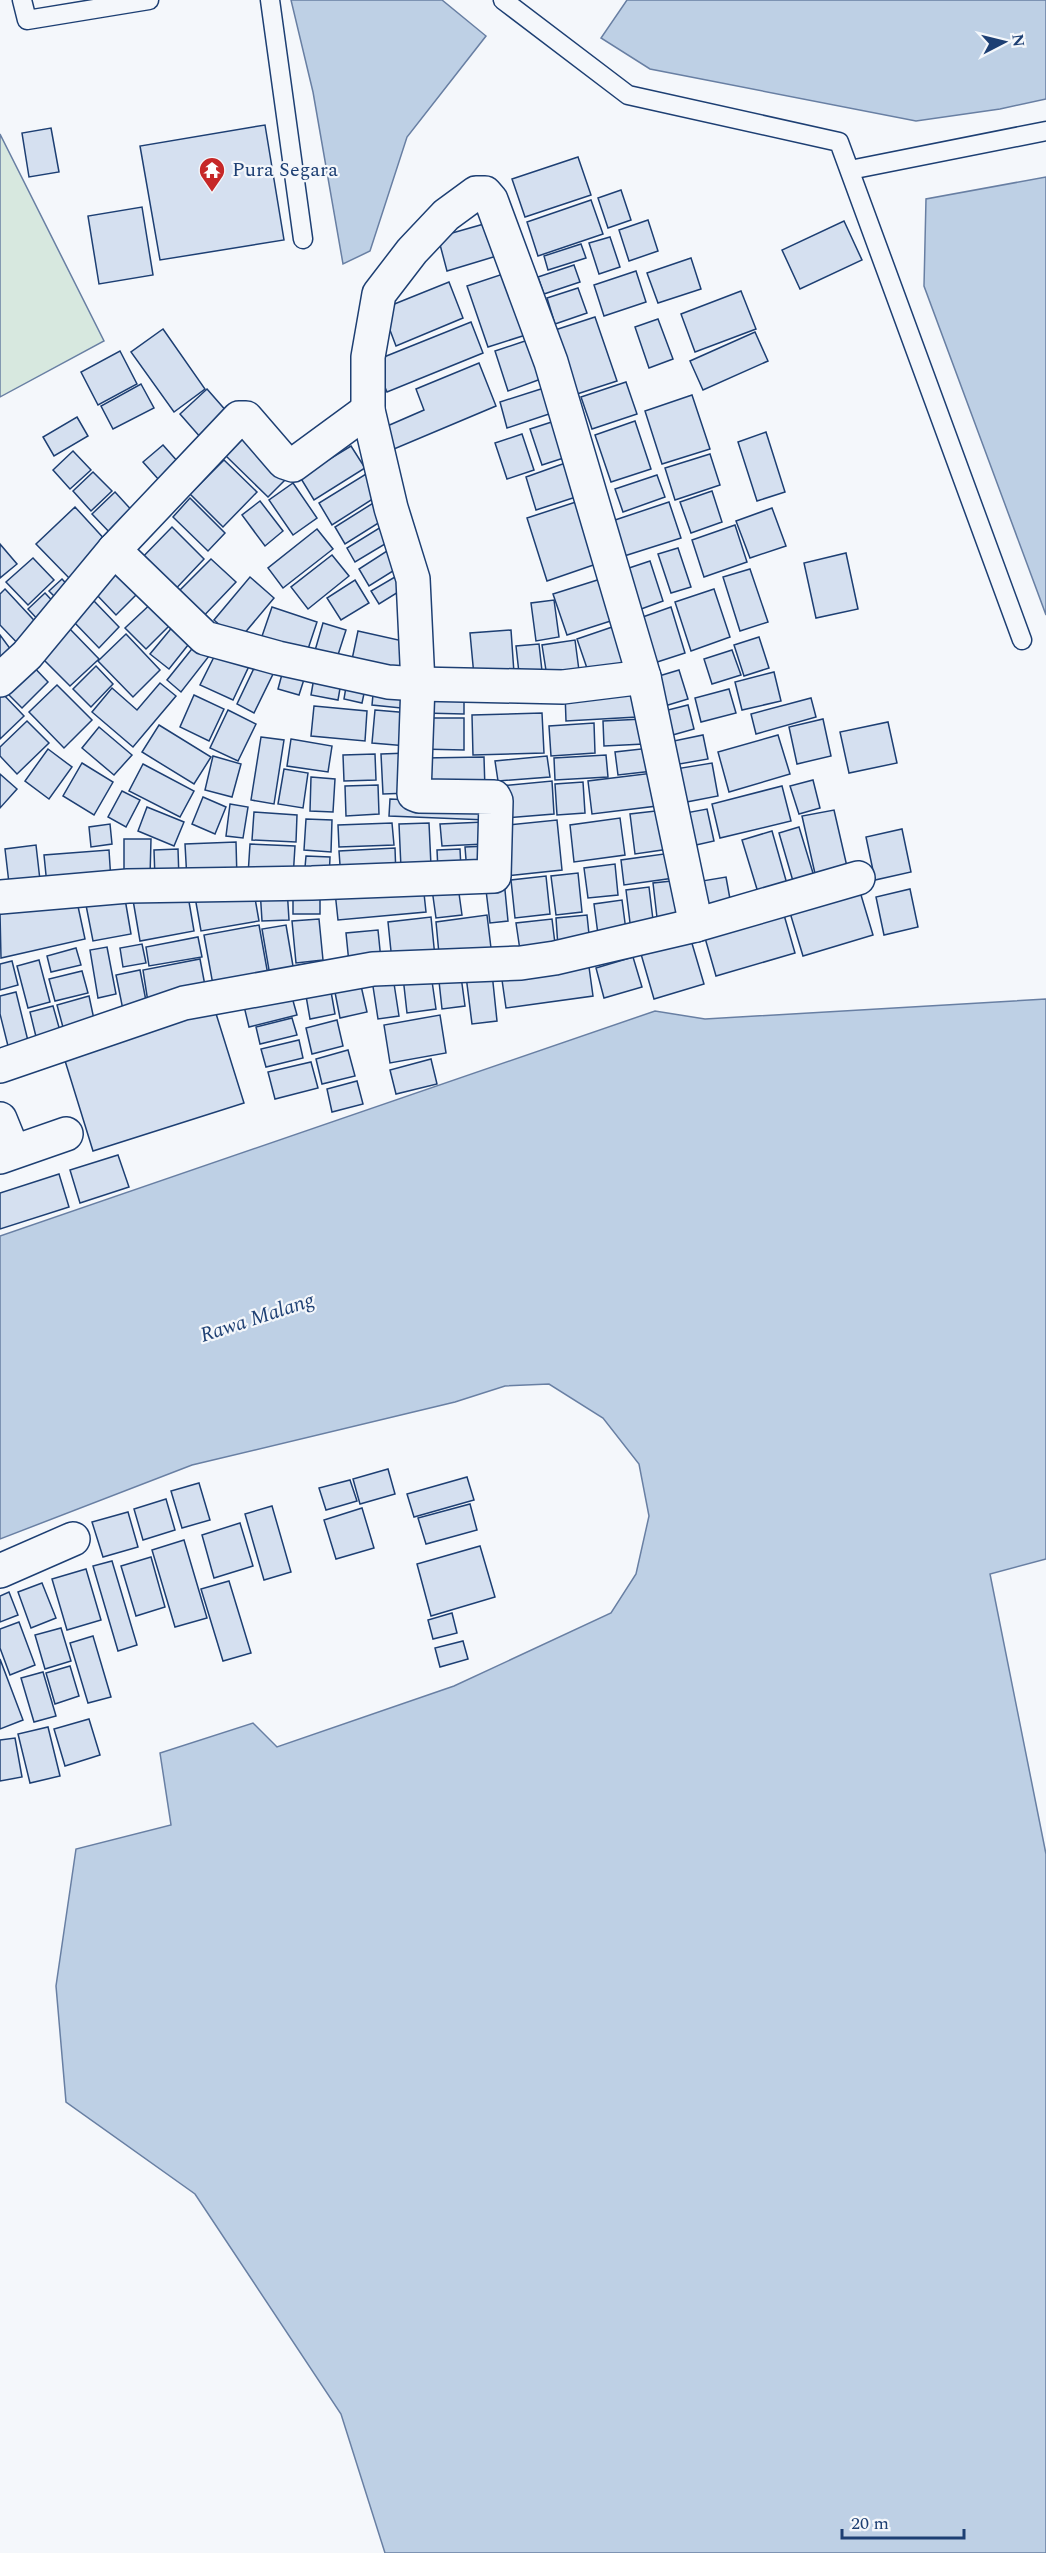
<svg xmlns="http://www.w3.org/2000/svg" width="1046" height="2553" font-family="Spectral,serif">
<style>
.green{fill:#d7e8df;stroke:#687fa3;stroke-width:1.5}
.water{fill:#bed0e5;stroke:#687fa3;stroke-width:1.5}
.building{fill:#d5e0f0;stroke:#1d3f73;stroke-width:1.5}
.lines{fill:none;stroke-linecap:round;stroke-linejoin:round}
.lane-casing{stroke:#1d3f73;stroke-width:21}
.street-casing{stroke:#1d3f73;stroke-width:36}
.lane{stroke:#f4f7fb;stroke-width:18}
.street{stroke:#f4f7fb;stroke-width:33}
.labels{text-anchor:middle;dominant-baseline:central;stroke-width:4.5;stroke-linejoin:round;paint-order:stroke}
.poi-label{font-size:20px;fill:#1d3f73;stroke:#f4f7fb;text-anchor:start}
.water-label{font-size:21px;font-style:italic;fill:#1d3f73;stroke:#f4f7fb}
</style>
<rect width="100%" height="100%" fill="#f4f7fb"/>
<path class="green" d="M0,134l104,207 -104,56z"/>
<g class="water">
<path d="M291,0h151l44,36 -79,101 -37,114 -27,13 -30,-172z"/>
<path d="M627,0h419v99l-46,10 -84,12 -266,-52 -49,-31z"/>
<path d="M1046,177v438l-122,-329 2,-87z"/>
<path d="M1046,999v560l-56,15 56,280v699h-661l-44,-139 -146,-220 -129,-92 -10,-116 20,-137 95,-24 -11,-72 93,-30 24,24 177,-61 157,-73 25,-39 13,-58 -10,-52 -36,-46 -54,-34 -44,2 -50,16 -263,63 -192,74v-303l655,-225 50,8z"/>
</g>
<g class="building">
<path d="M265,125l19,115 -124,20 -20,-114z"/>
<path d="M51,128l8,44 -30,5 -7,-44z"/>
<path d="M578,157l13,38 -66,22 -13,-38z"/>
<path d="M621,190l10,30 -23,8 -10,-30z"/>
<path d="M591,200l12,34 -65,22 -11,-34z"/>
<path d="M142,207l11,68 -54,9 -11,-68z"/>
<path d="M648,220l10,31 -29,10 -10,-31z"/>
<path d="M844,221l18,39 -62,29 -18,-39z"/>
<path d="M491,222l9,33 -53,16 -9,-34z"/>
<path d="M610,237l10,30 -21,7 -10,-31z"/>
<path d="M581,244l5,14 -38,12 -4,-14z"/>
<path d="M691,258l10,31 -43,14 -11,-30z"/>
<path d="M574,265l6,17 -36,12 -6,-17z"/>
<path d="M512,271l20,62 -44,14 -21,-61z"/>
<path d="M636,271l10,31 -42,14 -10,-31z"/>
<path d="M449,282l14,36 -67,28 -14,-37z"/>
<path d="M578,288l9,25 -32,11 -8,-26z"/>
<path d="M741,291l15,38 -61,23 -14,-38z"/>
<path d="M595,317l22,64 -40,13 -22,-64z"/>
<path d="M658,319l15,40 -24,9 -14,-41z"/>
<path d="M471,322l12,31 -96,39 -13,-31z"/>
<path d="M163,329l42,60 -31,23 -43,-60z"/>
<path d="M755,332l13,29 -65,29 -13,-29z"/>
<path d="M528,340l13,39 -33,12 -13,-40z"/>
<path d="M120,351l17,33 -39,21 -17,-33z"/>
<path d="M479,363l17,43 -102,43 -9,-22 39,-17 -8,-21z"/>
<path d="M626,382l11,32 -45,15 -11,-32z"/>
<path d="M141,384l13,24 -41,21 -12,-23z"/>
<path d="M544,388l8,25 -45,15 -7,-26z"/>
<path d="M207,389l28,32 -27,25 -28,-32z"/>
<path d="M692,395l18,54 -48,15 -17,-53z"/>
<path d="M77,417l11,19 -34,20 -11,-19z"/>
<path d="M564,418l12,36 -34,11 -12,-36z"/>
<path d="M635,421l16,48 -40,13 -16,-47z"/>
<path d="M766,432l19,60 -28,9 -19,-59z"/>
<path d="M246,434l43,42 -21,21 -42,-41z"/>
<path d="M522,434l12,36 -27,9 -12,-36z"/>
<path d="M163,445l23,26 -19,18 -24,-27z"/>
<path d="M351,446l14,22 -51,32 -14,-23z"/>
<path d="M73,451l18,19 -21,19 -17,-19z"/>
<path d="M710,454l10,31 -45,15 -10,-32z"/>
<path d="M224,460l33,32 -34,35 -33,-33z"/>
<path d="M571,461l11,34 -46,15 -10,-33z"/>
<path d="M93,472l19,19 -21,20 -18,-20z"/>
<path d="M366,474l13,21 -47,30 -13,-22z"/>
<path d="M657,475l8,22 -42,15 -8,-23z"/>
<path d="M293,483l24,35 -24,17 -24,-35z"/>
<path d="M712,491l10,31 -31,11 -11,-31z"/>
<path d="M115,492l21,23 -23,21 -21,-22z"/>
<path d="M190,498l35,35 -17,18 -35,-34z"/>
<path d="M585,499l20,62 -58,20 -20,-63z"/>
<path d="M378,500l10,17 -43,27 -10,-17z"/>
<path d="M260,501l23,30 -18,15 -23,-31z"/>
<path d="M669,502l12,36 -60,19 -12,-35z"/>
<path d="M75,507l33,36 -38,36 -34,-35z"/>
<path d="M772,508l14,38 -36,12 -14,-37z"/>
<path d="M735,525l12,37 -43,15 -12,-37z"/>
<path d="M172,527l32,32 -36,38 -33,-32z"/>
<path d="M381,527l9,14 -35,21 -8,-14z"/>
<path d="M317,529l16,20 -50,39 -15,-20z"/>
<path d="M0,544l17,20 -17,14z"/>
<path d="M678,548l13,39 -20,6 -13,-39z"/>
<path d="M390,549l11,17 -32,20 -10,-17z"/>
<path d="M846,553l12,56 -42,9 -12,-55z"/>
<path d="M332,555l17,21 -41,33 -17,-22z"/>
<path d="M33,558l21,22 -26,25 -22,-23z"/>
<path d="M211,559l25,23 -39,41 -25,-25z"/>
<path d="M650,561l13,40 -30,11 -13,-41z"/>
<path d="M122,567l21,21 -27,27 -20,-21z"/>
<path d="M750,569l18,53 -28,9 -17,-54z"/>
<path d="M400,574l8,12 -29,18 -8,-13z"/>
<path d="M250,577l24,21 -36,43 -24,-21z"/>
<path d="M607,577l13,41 -53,17 -14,-41z"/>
<path d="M62,579l12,13 -12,12 -13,-13z"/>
<path d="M355,580l14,23 -28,17 -14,-22z"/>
<path d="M5,589l39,42 -20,19 -24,-25v-31z"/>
<path d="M714,589l16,48 -39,14 -16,-49z"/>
<path d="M45,593l14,15 -17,16 -14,-15z"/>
<path d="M157,598l20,20 -31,31 -21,-21z"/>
<path d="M554,600l5,37 -23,4 -5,-38z"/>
<path d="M94,601l25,26 -20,21 -26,-27z"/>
<path d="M272,607l45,15 -12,36 -45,-16z"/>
<path d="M671,607l14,46 -34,11 -14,-45z"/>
<path d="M323,623l23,7 -10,31 -22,-7z"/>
<path d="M621,624l13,39 -44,14 -13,-38z"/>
<path d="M174,625l18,15 -23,29 -19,-15z"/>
<path d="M68,627l31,32 -29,27 -31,-31z"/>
<path d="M511,630l3,43 -40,3 -4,-43z"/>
<path d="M358,631l54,12 -7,37 -55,-11z"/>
<path d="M126,634l34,36 -27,27 -35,-36z"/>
<path d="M0,635l17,23 -17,12z"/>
<path d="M759,637l10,31 -25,8 -10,-31z"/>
<path d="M199,640l14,11 -32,41 -14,-12z"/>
<path d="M575,640l5,38 -32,5 -6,-38z"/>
<path d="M539,644l4,36 -23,2 -4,-36z"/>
<path d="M218,649l32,15 -17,36 -33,-15z"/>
<path d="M732,650l9,25 -29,9 -8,-25z"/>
<path d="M28,661l20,21 -26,26 -21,-21z"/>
<path d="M285,663l22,7 -8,25 -21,-6z"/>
<path d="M256,664l18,8 -20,41 -17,-9z"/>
<path d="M96,666l17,18 -22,23 -18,-18z"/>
<path d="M679,670l9,29 -30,9 -9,-29z"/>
<path d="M315,672l27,5 -4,23 -27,-5z"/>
<path d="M774,672l7,29 -39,9 -7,-28z"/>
<path d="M347,681l19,3 -4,19 -18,-4z"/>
<path d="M160,683l16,13 -43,51 -41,-35 20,-24 25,22z"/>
<path d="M374,684l39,3 -2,22 -39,-4z"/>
<path d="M57,685l35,35 -28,28 -35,-36z"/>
<path d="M635,688l2,29 -71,4 -1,-29z"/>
<path d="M729,689l7,24 -35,9 -6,-24z"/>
<path d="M423,690h41v24l-41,-1z"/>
<path d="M0,691l24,25 -24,23z"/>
<path d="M194,695l30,14 -15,32 -29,-14z"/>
<path d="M811,698l5,19 -60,17 -5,-20z"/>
<path d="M688,705l6,24 -32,9 -6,-25z"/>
<path d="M314,706l53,5 -2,30 -54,-5z"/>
<path d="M228,710l28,14 -18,37 -28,-13z"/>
<path d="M375,710l35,3 -3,33 -35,-3z"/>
<path d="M542,713l2,40 -71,2 -1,-40z"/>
<path d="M420,718h44v32l-44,-1z"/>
<path d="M643,719l1,25 -40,2 -1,-25z"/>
<path d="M823,719l8,37 -34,8 -8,-37z"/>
<path d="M27,721l22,22 -32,31 -17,-18v-9z"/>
<path d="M888,722l9,41 -48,10 -9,-41z"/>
<path d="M594,723l1,30 -44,3 -2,-30z"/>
<path d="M159,725l52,32 -17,27 -52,-32z"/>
<path d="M99,727l33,28 -18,20 -32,-27z"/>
<path d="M703,735l5,24 -40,7 -4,-23z"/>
<path d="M778,735l12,39 -61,18 -11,-40z"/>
<path d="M261,737l23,3 -10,64 -23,-4z"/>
<path d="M291,739l41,7 -4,26 -41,-6z"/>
<path d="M650,748l3,23 -35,4 -3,-23z"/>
<path d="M48,749l24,18 -23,32 -24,-18z"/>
<path d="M408,753l2,40 -27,1 -2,-40z"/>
<path d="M375,754l1,26 -32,1 -1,-26z"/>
<path d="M606,755l2,22 -53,3 -1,-22z"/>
<path d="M213,756l28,8 -9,33 -27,-7z"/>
<path d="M547,756l3,21 -52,4 -3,-20z"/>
<path d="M484,757l1,33 -61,2v-34z"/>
<path d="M82,763l31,19 -19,33 -31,-19z"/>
<path d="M712,763l6,33 -42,8 -7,-34z"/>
<path d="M143,764l51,27 -14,26 -51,-26z"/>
<path d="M284,769l24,4 -5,35 -25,-4z"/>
<path d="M653,773l4,33 -65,8 -4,-33z"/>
<path d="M0,774l17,15 -17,19z"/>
<path d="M311,777l24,2 -2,33 -23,-1z"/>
<path d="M813,780l7,28 -21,6 -9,-28z"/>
<path d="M552,781l2,33 -50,4 -3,-32z"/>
<path d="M583,782l2,31 -28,2 -2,-31z"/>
<path d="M378,785l1,29 -33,2 -1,-30z"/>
<path d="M782,786l9,35 -71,17 -8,-34z"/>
<path d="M122,791l18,9 -14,27 -18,-10z"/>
<path d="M203,797l23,10 -11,27 -23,-10z"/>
<path d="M390,799l98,5 -1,16 -98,-4z"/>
<path d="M230,804l18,3 -5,31 -17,-2z"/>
<path d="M147,807l37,15 -10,24 -36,-15z"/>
<path d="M707,809l7,32 -27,6 -7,-33z"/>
<path d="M664,810l5,39 -34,5 -5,-40z"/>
<path d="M834,810l14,61 -32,7 -14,-62z"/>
<path d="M254,812l43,3 -1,27 -44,-2z"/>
<path d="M620,818l5,37 -51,7 -4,-37z"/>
<path d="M306,819l26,1 -1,32 -27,-2z"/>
<path d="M557,820l5,50 -57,6 -6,-50z"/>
<path d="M484,822l1,22 -43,2 -2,-22z"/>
<path d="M392,823l2,22 -55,2 -1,-22z"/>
<path d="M429,823l2,43 -30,2 -2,-44z"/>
<path d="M110,824l2,20 -21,3 -2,-20z"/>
<path d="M799,827l17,56 -21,5 -16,-55z"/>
<path d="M902,829l9,43 -36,8 -9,-43z"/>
<path d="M772,831l17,60 -29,8 -18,-59z"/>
<path d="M124,839h27l-1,38h-26z"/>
<path d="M236,842l1,37 -50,1 -2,-36z"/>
<path d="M250,844l45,2 -2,32 -45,-3z"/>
<path d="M36,845l5,44 -31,3 -5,-43z"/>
<path d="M489,846l1,25 -23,1 -2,-25z"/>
<path d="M395,848l1,28 -55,3 -2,-28z"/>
<path d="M178,849l1,30h-24l-1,-29z"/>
<path d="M460,849l1,20 -23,2 -1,-21z"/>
<path d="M109,850l2,31 -64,4 -3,-30z"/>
<path d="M671,853l3,25 -50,7 -3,-25z"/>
<path d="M306,856l24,1 -1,23 -25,-1z"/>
<path d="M615,864l3,31 -30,3 -4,-30z"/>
<path d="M578,873l4,39 -26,3 -5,-39z"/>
<path d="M546,876l4,38 -35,4 -4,-38z"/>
<path d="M726,877l6,33 -29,5 -7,-33z"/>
<path d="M457,879l5,36 -26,3 -5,-36z"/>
<path d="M504,880l4,41 -18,2 -5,-41z"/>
<path d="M681,880l5,42 -28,4 -5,-43z"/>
<path d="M423,884l3,28 -88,8 -3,-28z"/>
<path d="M858,885l15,50 -70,21 -15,-50z"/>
<path d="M253,887l6,34 -58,10 -6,-34z"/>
<rect x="293" y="887" width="27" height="27"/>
<path d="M649,887l5,41 -23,3 -5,-41z"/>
<path d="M287,888l2,32 -27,1 -2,-32z"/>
<path d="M910,889l8,38 -34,8 -8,-38z"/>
<path d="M187,890l7,41 -54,10 -7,-41z"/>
<path d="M124,893l7,41 -38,7 -8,-41z"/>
<path d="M76,897l9,42 -84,19 -1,-45z"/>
<path d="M622,900l5,38 -28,4 -5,-38z"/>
<path d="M782,908l13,45 -79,23 -13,-45z"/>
<path d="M487,915l4,33 -52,6 -3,-32z"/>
<path d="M587,915l3,29 -32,3 -2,-29z"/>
<path d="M431,917l4,40 -43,4 -4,-39z"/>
<path d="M319,919l4,41 -27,3 -4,-42z"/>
<path d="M552,919l4,33 -35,5 -5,-34z"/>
<path d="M259,925l9,50 -55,10 -9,-50z"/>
<path d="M286,925l8,47 -24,4 -8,-47z"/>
<path d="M378,930l3,30 -32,3 -3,-30z"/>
<path d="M198,937l4,20 -53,9 -3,-19z"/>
<path d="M691,940l13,44 -50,15 -13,-45z"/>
<path d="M142,944l4,19 -23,4 -3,-19z"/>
<path d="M107,947l9,47 -18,4 -8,-48z"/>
<path d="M76,948l5,17 -30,7 -4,-16z"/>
<path d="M633,957l9,30 -38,11 -8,-30z"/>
<path d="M200,959l6,32 -58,11 -5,-32z"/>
<path d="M39,960l11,42 -22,6 -11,-42z"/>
<path d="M12,961l6,24 -18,5v-26z"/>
<path d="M589,967l4,29 -87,12 -4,-28z"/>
<path d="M460,969l5,37 -23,3 -4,-37z"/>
<path d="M140,970l7,36 -24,4 -7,-35z"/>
<path d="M82,971l6,22 -33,8 -6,-22z"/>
<path d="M492,973l5,48 -25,3 -6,-48z"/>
<path d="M431,974l5,35 -29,4 -4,-36z"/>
<path d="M359,977l8,35 -27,6 -7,-36z"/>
<path d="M393,977l6,39 -21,3 -6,-39z"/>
<path d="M330,986l5,28 -25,5 -5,-29z"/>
<path d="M290,990l7,25 -48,12 -6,-25z"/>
<path d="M16,992l13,53 -20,5 -9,-36v-18z"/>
<path d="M89,996l6,28 -31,7 -7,-26z"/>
<path d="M213,1004l31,99 -151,48 -31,-100z"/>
<path d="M53,1006l9,32 -24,7 -8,-33z"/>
<path d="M440,1015l6,38 -56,10 -6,-38z"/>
<path d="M292,1018l5,17 -37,9 -4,-17z"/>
<path d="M337,1020l6,26 -31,8 -6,-26z"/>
<path d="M299,1040l4,18 -37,9 -5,-18z"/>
<path d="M348,1050l7,26 -33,8 -6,-25z"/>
<path d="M431,1059l6,25 -41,10 -6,-24z"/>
<path d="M311,1062l7,26 -43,11 -7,-27z"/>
<path d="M357,1081l6,23 -31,8 -5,-23z"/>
<path d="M118,1155l11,32 -49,16 -10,-33z"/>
<path d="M59,1174l10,33 -69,22v-36z"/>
<path d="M388,1469l7,25 -35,10 -7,-25z"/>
<path d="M467,1477l7,23 -60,17 -7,-23z"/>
<path d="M350,1480l7,21 -31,9 -7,-22z"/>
<path d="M199,1483l11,37 -28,8 -11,-37z"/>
<path d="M166,1499l9,31 -32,10 -9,-31z"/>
<path d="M470,1504l7,26 -51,14 -8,-26z"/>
<path d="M272,1506l19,66 -27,8 -19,-66z"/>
<path d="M362,1508l12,40 -38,11 -12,-39z"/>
<path d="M128,1512l10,35 -35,10 -11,-35z"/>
<path d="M240,1523l13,43 -39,12 -12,-43z"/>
<path d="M184,1540l23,78 -32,9 -23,-77z"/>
<path d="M480,1546l15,51 -64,19 -14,-52z"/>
<path d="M151,1557l14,50 -29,9 -15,-50z"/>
<path d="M112,1561l25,84 -19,6 -25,-85z"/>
<path d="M86,1569l15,51 -34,10 -15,-51z"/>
<path d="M229,1581l22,72 -28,8 -22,-72z"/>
<path d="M42,1583l14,35 -25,10 -13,-36z"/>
<path d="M9,1592l9,23 -18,7v-26z"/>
<path d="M452,1613l5,20 -24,6 -5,-19z"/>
<path d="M19,1622l16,43 -25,10 -10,-27v-19z"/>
<path d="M61,1628l10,33 -26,8 -10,-34z"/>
<path d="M93,1636l18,61 -23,6 -18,-60z"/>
<path d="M463,1641l5,18 -28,8 -5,-19z"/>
<path d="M0,1659l23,61 -23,9z"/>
<path d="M70,1666l9,30 -24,8 -9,-31z"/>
<path d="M43,1672l13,44 -22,6 -13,-44z"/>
<path d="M89,1719l11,36 -35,11 -11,-37z"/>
<path d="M48,1727l12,49 -30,7 -12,-49z"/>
<path d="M15,1738l7,39 -22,4v-41z"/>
</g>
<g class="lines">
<g class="lane-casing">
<g id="lane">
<path d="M22,0l5,20 122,-20"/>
<path d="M270,0l33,239"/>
<path d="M503,0l125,95 211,47 183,498"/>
<path d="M850,170l196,-39"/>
</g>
</g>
<g class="street-casing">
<g id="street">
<path d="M114,550l91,88 73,20 110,24 30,2 145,3 81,-10"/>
<path d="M0,680l27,-25 87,-105 125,-132h7l38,44 9,3 75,-55"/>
<path d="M0,897l128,-11 184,-3 182,-7 2,-75 -2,-4 -75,-1 -5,-2 4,-110 -5,-105 -22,-71 -23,-98v-53l11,-63 33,-43 34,-36 30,-22h9l6,7 60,162 93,315 52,248"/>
<path d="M0,1066l184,-63 189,-34 148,-6 34,-5 141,-33 162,-47"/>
<path d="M0,1119l13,32"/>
<path d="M0,1157l66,-23"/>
<path d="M0,1571l73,-32"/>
</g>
</g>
<use href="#lane" class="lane"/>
<use href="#street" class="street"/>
</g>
<defs>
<g id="temple-pin" transform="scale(1.35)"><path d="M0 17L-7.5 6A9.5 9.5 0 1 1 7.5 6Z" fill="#c62828" stroke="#f4f7fb"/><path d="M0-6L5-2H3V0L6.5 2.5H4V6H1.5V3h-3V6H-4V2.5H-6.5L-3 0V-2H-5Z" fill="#fff"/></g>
</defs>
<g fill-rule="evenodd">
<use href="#temple-pin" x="212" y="170"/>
</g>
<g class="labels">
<g class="poi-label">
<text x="232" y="170">Pura Segara</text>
</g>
<g class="water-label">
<text transform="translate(257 1318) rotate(-18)">Rawa Malang</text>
</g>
</g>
<g transform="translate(1004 42) rotate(83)" stroke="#f4f7fb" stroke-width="4.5" paint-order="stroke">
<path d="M0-4.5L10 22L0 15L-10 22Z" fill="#1d3f73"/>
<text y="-9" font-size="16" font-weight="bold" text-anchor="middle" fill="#1d3f73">N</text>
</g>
<path d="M842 2529v9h122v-9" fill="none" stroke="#1d3f73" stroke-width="3"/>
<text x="851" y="2529" font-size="18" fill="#1d3f73" stroke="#f4f7fb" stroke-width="4.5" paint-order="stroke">20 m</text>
</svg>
